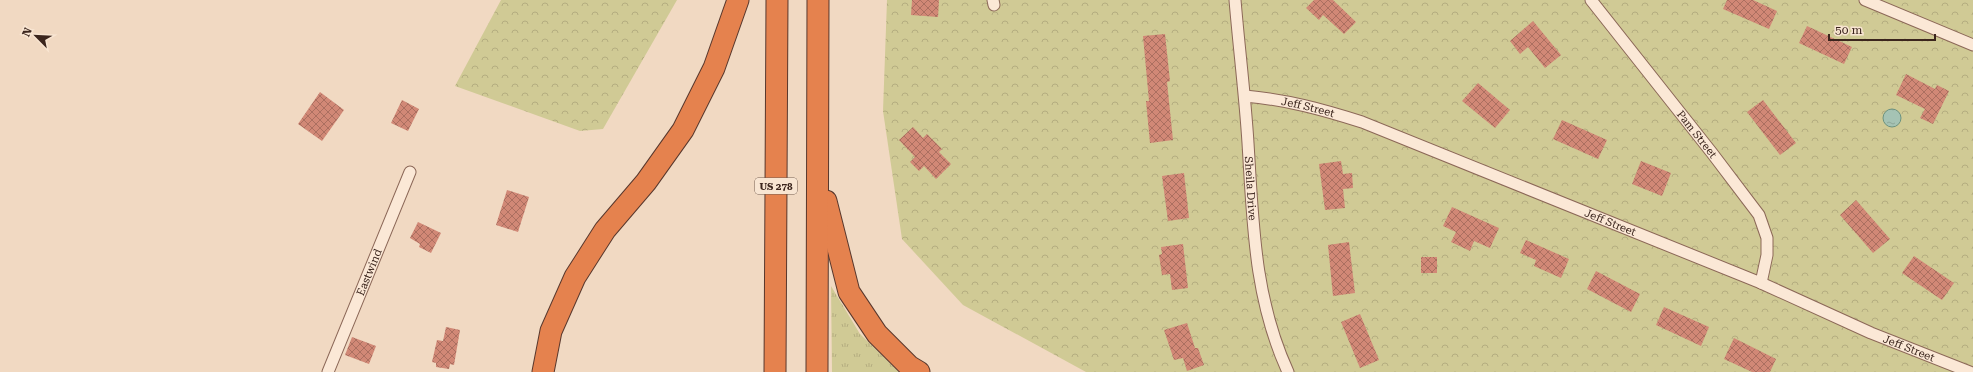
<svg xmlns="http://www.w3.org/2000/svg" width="1973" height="372" font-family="'Roboto Serif',serif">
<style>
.grass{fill:url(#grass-tufts)}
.forest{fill:url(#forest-crowns)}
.water{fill:url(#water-ripples);stroke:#6b9280}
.building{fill:url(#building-cross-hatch)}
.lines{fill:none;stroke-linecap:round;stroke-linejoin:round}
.minor-casing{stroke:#8c6858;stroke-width:13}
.motorway-casing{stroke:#59382d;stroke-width:23}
.minor{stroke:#fbe8d6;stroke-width:11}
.motorway{stroke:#e5824e;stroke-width:21}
.labels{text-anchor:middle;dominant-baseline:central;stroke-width:3;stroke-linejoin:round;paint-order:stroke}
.shield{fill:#f8e5d2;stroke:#745f53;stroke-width:1}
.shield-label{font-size:10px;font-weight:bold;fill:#3b251d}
.street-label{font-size:11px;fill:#3b251d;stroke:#f8e5d2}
</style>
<defs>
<pattern id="grass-tufts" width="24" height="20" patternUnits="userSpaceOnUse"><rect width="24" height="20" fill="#d0ca95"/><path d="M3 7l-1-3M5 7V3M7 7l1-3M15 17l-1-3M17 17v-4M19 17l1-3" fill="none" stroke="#b4ad80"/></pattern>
<pattern id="forest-crowns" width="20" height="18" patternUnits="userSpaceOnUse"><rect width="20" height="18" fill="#d0ca95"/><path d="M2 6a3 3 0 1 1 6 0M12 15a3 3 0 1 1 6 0" fill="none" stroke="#b4ad80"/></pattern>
<pattern id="water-ripples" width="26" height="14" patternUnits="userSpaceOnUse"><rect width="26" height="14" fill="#a5c3b4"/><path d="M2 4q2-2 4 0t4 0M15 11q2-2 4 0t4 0" fill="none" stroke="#8fa79a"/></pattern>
<pattern id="building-cross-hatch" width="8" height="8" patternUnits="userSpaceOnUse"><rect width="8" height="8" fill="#d18876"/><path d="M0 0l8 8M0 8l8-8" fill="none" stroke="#ab6f60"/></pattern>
</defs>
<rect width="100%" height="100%" fill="#f1d9c2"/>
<path class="grass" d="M831,286l29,48 39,38h-67z"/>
<g class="forest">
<path d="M501,0h176l-74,129 -23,2 -125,-45z"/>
<path d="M887,0h1086v372h-887l-123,-67 -61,-66 -19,-128z"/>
</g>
<circle class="water" cx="1892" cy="118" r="9"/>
<g class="building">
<path d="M912,0h27l-1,17 -27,-2z"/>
<path d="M1314,0h19l23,22 -12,12 -21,-19 -4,5 -13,-12z"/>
<path d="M1727,0h26l24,11 -8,18 -46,-20z"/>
<path d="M1533,21l28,34 -16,13 -17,-21 -8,7 -10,-13z"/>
<path d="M1807,26l45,21 -8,17 -45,-21z"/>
<path d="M1165,34l5,47 -3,1 6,58 -23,3 -4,-42h3l-6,-65z"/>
<path d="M1906,74l29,15 2,-4 12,6 -16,33 -13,-6 5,-9 -29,-14z"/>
<path d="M1478,83l32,27 -15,18 -33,-27z"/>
<path d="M320,92l24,18 -22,31 -24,-17z"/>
<path d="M402,100l17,9 -11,22 -17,-8z"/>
<path d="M1763,100l33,43 -16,12 -33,-43z"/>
<path d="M1562,120l45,20 -9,19 -45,-20z"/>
<path d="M913,127l10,11 4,-4 15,15 -3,3 12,12 -15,15 -12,-13 -5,5 -9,-9 5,-5 -16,-17z"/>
<path d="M1341,161l2,13 9,-1 1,15 -10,1 2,19 -20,2 -6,-46z"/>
<path d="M1641,161l30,12 -9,23 -30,-12z"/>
<path d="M1184,173l5,45 -21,3 -6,-45z"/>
<path d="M507,190l22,7 -11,35 -22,-7z"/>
<path d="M1856,200l34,39 -17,14 -33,-38z"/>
<path d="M1452,207l47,21 -9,20 -16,-7 -4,10 -19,-9 5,-10 -13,-6z"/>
<path d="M418,222l23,11 -10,20 -12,-6 1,-3 -10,-6z"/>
<path d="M1526,240l43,19 -8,19 -27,-12 2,-6 -16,-7z"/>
<path d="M1349,242l6,51 -22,3 -5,-51z"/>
<path d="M1183,244l5,44 -16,2 -2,-16 -8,1 -3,-20 3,-1 -1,-7z"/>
<path d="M1914,256l40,27 -12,17 -40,-27z"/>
<rect x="1421" y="257" width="16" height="16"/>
<path d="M1596,271l44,23 -9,18 -44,-23z"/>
<path d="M1664,307l45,20 -8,19 -45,-21z"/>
<path d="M1360,314l19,46 -19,8 -19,-46z"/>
<path d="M1187,323l8,25h3l6,17 -17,6 -4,-13 -9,2 -10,-30z"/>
<path d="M446,327l14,3 -6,35 -4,-1 -1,5 -13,-2v-4l-4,-1 5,-22 6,1z"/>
<path d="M352,337l24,9 -7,18 -24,-9z"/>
<path d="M1734,338l42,21 -6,13h-18l-28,-13z"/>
</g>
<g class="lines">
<g class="minor-casing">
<g id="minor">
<path d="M993,0l1,5"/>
<path id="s1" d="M1235,0c4,48 10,95 13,143 5,80 6,155 40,229"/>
<path id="s2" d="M1591,0l121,153 47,62 8,23v17l-6,28"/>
<path d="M1865,0l108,45"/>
<path id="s3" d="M1245,96c43,4 76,13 117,26l399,161 110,50 99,39"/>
<path id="s4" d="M328,372l82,-200"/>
</g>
</g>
<g class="motorway-casing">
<g id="motorway">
<path d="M826,201l23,91 28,42 32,32 10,6"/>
<path d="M543,372l8,-41 24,-54 30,-47 41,-48 37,-52 31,-62 24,-68"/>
<path d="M775,372l2,-372"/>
<path d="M817,372l1,-372"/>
</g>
</g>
<use href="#minor" class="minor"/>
<use href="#motorway" class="motorway"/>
</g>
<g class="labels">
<rect class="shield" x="755" y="178" width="42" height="16" rx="3"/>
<g class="shield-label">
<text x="776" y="186">US 278</text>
</g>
<g class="street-label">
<text stroke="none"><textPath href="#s3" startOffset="64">Jeff Street</textPath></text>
<text stroke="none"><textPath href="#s2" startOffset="171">Pam Street</textPath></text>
<text stroke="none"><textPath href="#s1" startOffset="189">Sheila Drive</textPath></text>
<text stroke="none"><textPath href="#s3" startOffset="388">Jeff Street</textPath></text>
<text stroke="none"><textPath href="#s4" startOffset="108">Eastwind</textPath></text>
<text stroke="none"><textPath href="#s3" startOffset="712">Jeff Street</textPath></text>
</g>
</g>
<g transform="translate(36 36) rotate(294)" stroke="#f8e5d2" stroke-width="3" paint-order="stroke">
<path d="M0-3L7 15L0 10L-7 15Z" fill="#3b251d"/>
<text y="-6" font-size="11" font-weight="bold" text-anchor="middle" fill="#3b251d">N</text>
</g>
<path d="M1829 34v6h106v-6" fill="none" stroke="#3b251d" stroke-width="2"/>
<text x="1835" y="34" font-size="12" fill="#3b251d" stroke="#f8e5d2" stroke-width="3" paint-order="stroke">50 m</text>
</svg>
